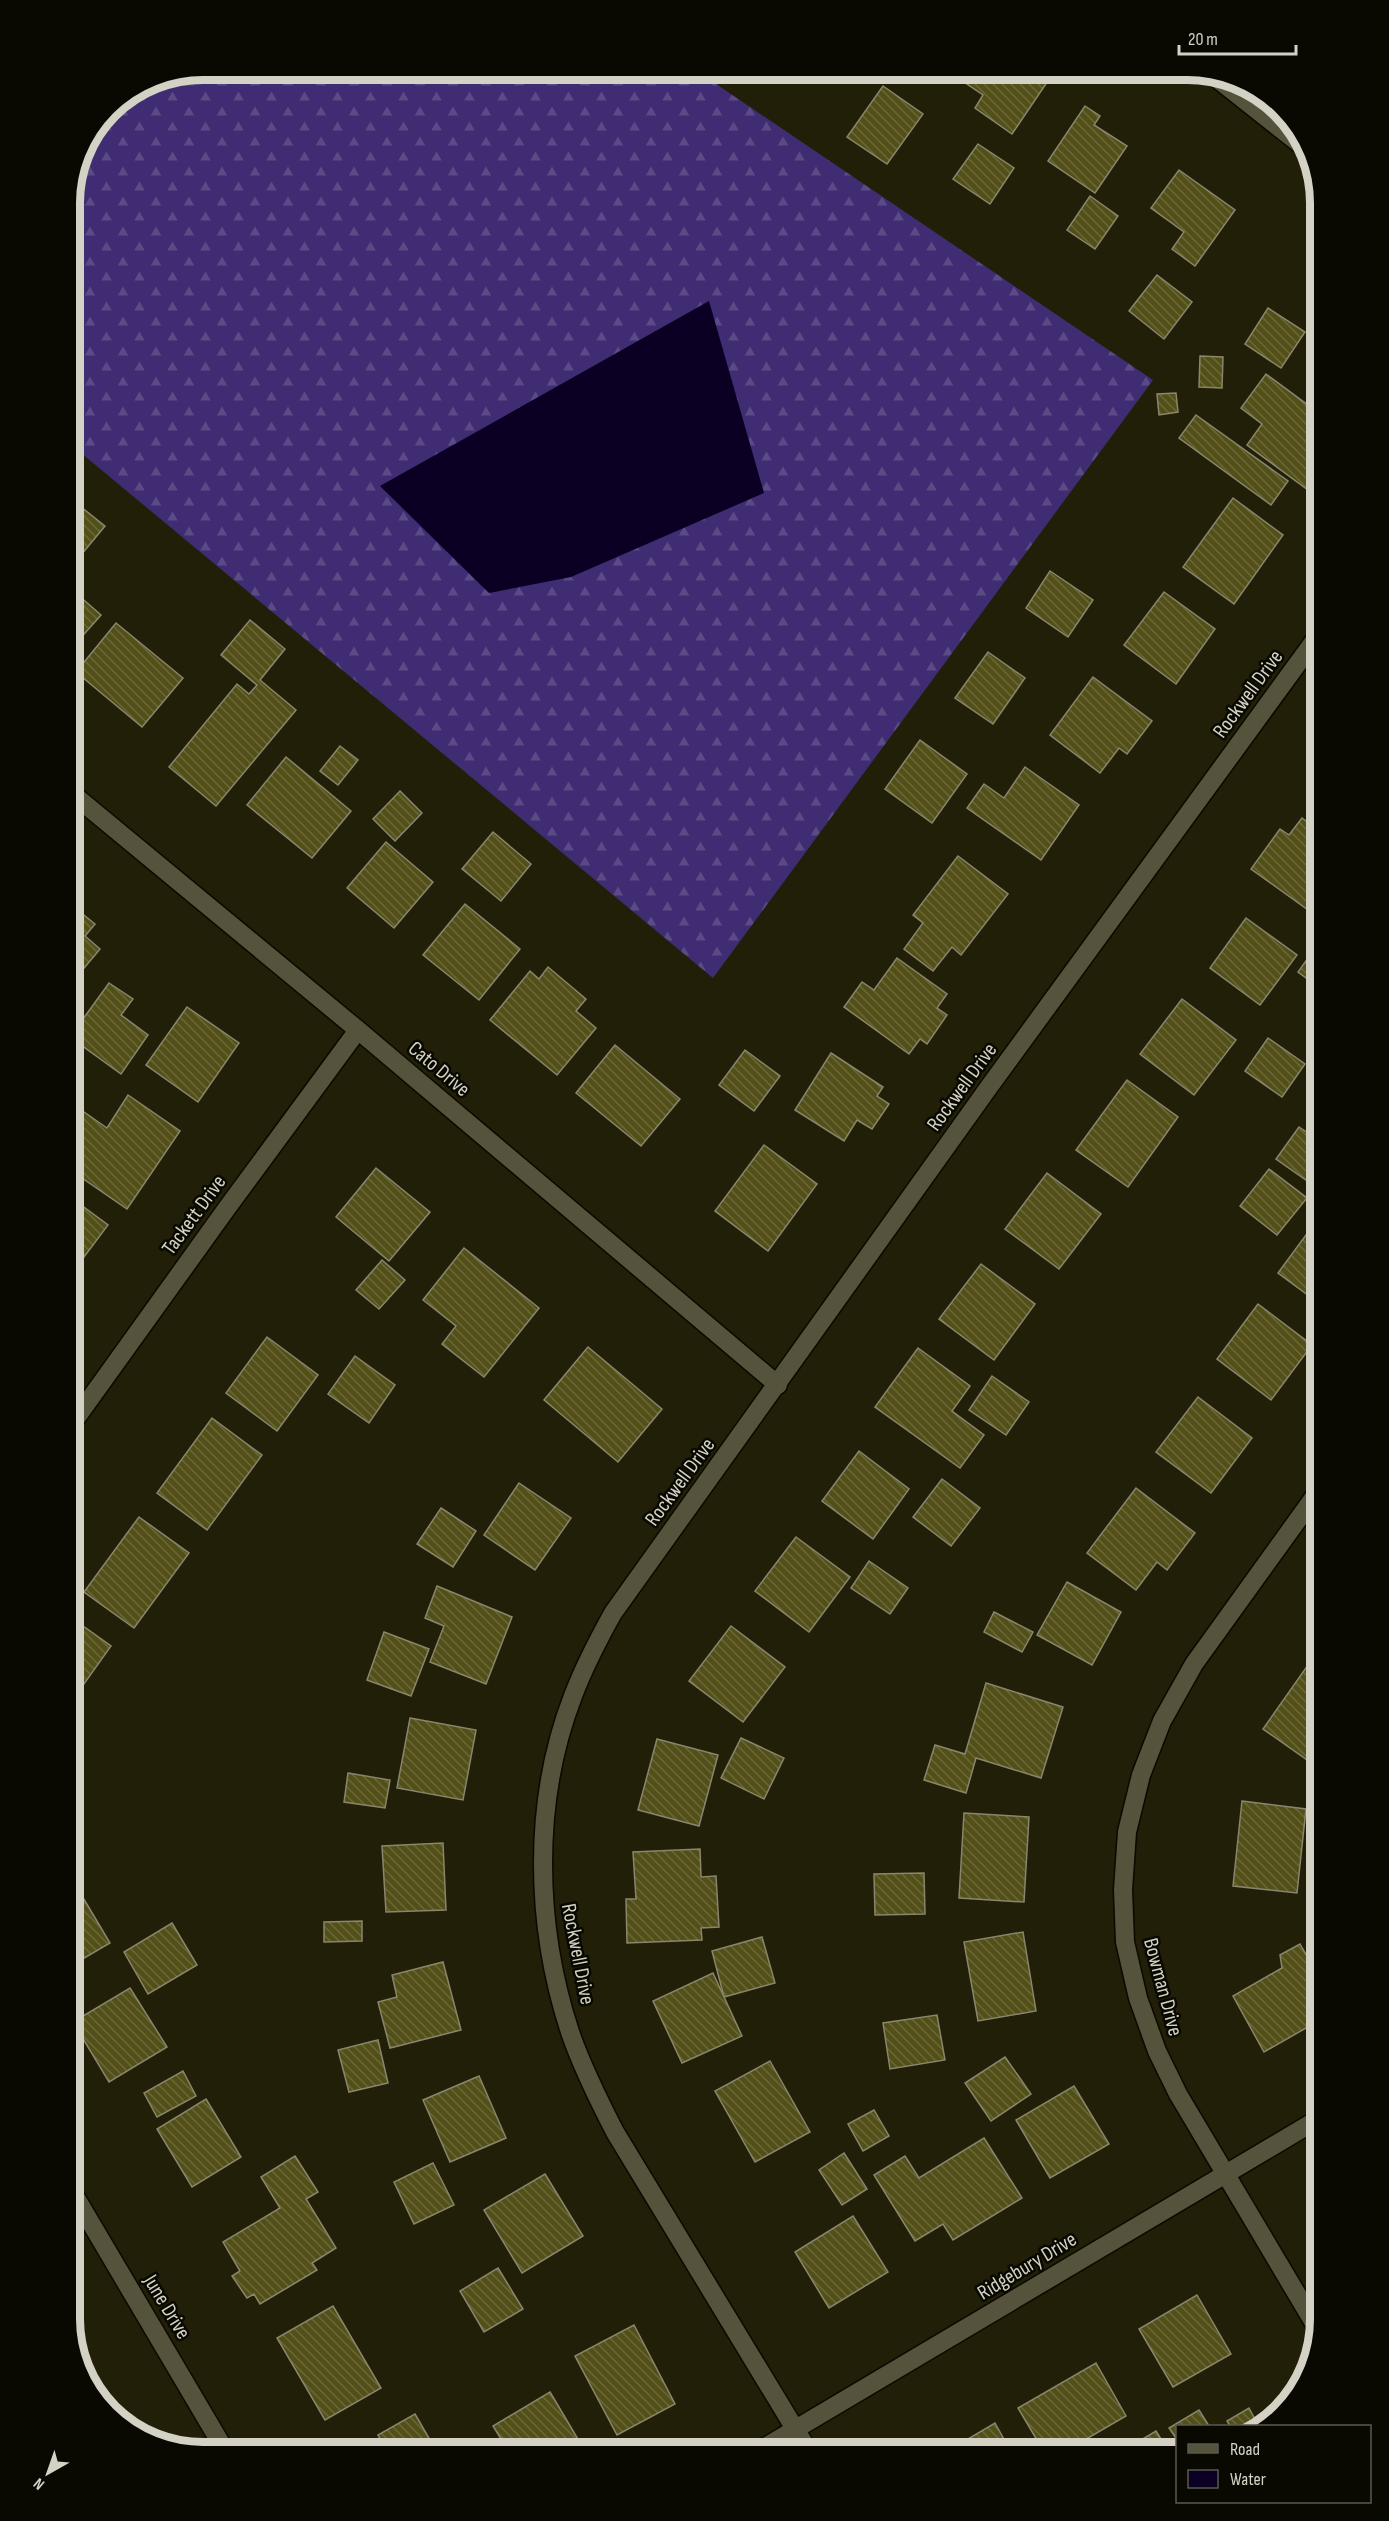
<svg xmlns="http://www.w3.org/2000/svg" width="1389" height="2521" font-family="'Sofia Sans Condensed',sans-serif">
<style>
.forest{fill:url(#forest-firs)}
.water{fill:#0b0023}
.building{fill:url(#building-back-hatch);stroke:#88876d;stroke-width:1.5}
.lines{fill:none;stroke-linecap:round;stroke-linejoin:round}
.street-casing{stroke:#0b0900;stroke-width:21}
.street{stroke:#55533b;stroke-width:18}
.labels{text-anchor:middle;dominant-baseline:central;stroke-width:5;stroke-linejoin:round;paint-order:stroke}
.street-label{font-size:21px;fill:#d3d2c5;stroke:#090902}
.rim{fill:none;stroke:#d3d2c5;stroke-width:8}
</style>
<defs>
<pattern id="forest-firs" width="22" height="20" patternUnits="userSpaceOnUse" patternTransform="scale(1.5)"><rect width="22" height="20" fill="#402c72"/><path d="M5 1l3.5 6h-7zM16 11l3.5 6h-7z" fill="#5b4a85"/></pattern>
<pattern id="building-back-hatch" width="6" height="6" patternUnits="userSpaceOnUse" patternTransform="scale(1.5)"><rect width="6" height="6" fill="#534f19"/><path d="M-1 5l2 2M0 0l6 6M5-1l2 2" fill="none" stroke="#6b6739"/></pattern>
</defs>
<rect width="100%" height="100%" fill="#211f08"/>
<path class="forest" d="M203,69h491l459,311 -440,598 -644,-535v-249l14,-50 25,-36 44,-29z"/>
<path class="water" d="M709,301l55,192 -193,84 -82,16 -109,-107z"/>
<g class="building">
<path d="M888,69h29l-9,14z"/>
<path d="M973,69h83l-44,65 -37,-26 8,-13 -19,-13z"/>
<path d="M883,86l40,28 -36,50 -40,-27z"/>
<path d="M1085,106l15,10 -6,9 33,21 -32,47 -47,-32z"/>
<path d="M978,144l36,24 -24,36 -37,-25z"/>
<path d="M1179,170l56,40 -40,56 -23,-17 12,-17 -33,-24z"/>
<path d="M1090,196l28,20 -23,33 -28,-19z"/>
<path d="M1157,275l35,27 -28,37 -35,-28z"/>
<path d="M1268,308l37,24 -24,36 -36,-24z"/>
<path d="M1200,356l23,1 -1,31 -23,-1z"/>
<path d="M1266,374l54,40v68l-8,11 -65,-48 15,-21 -21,-16z"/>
<path d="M1176,393l2,19 -19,3 -2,-21z"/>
<path d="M1196,415l92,66 -17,24 -92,-67z"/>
<path d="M1233,498l50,37 -49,69 -51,-37z"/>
<path d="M71,499l34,27 -29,35 -7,-5z"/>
<path d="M1050,571l43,29 -25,37 -42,-29z"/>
<path d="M69,587l32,28 -32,36z"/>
<path d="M1164,592l51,37 -39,55 -52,-39z"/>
<path d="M250,620l35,29 -25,31 36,30 -80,96 -47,-39 68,-83 12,10 8,-9 -36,-30z"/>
<path d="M116,623l67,55 -41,49 -66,-55z"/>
<path d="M988,652l37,26 -32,46 -38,-26z"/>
<path d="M1093,677l59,44 -25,33 -8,-6 -19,25 -50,-38z"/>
<path d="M920,740l47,34 -35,49 -47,-34z"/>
<path d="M340,746l18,14 -20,25 -18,-14z"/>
<path d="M286,757l65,54 -39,47 -65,-53z"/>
<path d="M1025,767l54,38 -38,55 -74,-52 17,-24 20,14z"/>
<path d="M400,791l22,22 -27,28 -22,-22z"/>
<path d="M1302,818l18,13v76l-5,8 -64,-46 29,-40 9,6z"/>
<path d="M493,832l38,32 -30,37 -39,-32z"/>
<path d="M386,842l47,40 -39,46 -47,-40z"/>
<path d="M958,856l50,38 -47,61 -9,-8 -19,24 -29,-22 19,-26 -10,-8z"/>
<path d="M69,903l26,21 -10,12 15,13 -31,37z"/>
<path d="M465,904l55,45 -41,51 -56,-45z"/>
<path d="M1246,918l51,37 -37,50 -50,-37z"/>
<path d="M1320,941v47l-22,-16z"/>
<path d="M897,958l50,36 -10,14 10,7 -20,29 -7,-5 -11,15 -65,-47 18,-25 12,8z"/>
<path d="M548,967l38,32 -10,12 20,17 -39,47 -67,-55 40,-49 9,8z"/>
<path d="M109,983l24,16 -12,16 27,20 -27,39 -51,-37z"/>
<path d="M1182,999l54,41 -42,55 -54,-41z"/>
<path d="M187,1007l52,36 -41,59 -52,-37z"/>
<path d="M1268,1038l37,26 -23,33 -37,-26z"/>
<path d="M615,1045l65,54 -39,47 -65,-53z"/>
<path d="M745,1050l35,26 -26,35 -35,-26z"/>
<path d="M831,1053l52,34 -6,9 12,8 -17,25 -15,-9 -13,21 -49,-31z"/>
<path d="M1127,1080l51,37 -50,70 -52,-37z"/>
<path d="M128,1095l52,36 -53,78 -58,-40 7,-12 -7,-5v-18l15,-22 23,16z"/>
<path d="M1299,1127l21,14v34l-7,10 -37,-26z"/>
<path d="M764,1145l53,39 -49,67 -53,-40z"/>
<path d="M376,1168l54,44 -41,49 -53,-44z"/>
<path d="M1269,1169l38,29 -30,37 -37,-29z"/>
<path d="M1047,1173l54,41 -42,55 -54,-40z"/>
<path d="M69,1196l39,29 -39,52z"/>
<path d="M1320,1216v88l-42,-31z"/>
<path d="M464,1248l75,60 -55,69 -42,-33 14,-18 -33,-26z"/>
<path d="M382,1260l23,20 -26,29 -23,-19z"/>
<path d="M981,1264l54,40 -41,56 -55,-41z"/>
<path d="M1258,1304l54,41 -41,55 -54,-41z"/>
<path d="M267,1337l51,38 -41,56 -51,-38z"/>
<path d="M588,1347l74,62 -44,53 -74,-62z"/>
<path d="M918,1348l52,38 -18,25 32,24 -24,33 -85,-61z"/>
<path d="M355,1356l40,29 -26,38 -41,-29z"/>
<path d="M992,1376l37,26 -23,33 -37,-25z"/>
<path d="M1198,1397l54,41 -41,55 -55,-41z"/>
<path d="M212,1418l50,37 -55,75 -50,-37z"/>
<path d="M859,1451l50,38 -36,50 -51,-38z"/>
<path d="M942,1479l38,29 -29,38 -38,-29z"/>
<path d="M519,1483l52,35 -36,52 -51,-35z"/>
<path d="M1136,1488l59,45 -28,37 -10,-8 -21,28 -49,-37z"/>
<path d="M441,1508l35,23 -23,36 -36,-23z"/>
<path d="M139,1517l50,36 -55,75 -50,-36z"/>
<path d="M796,1537l54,40 -41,55 -54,-41z"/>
<path d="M869,1561l39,27 -18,26 -39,-26z"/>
<path d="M1067,1582l54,30 -29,53 -55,-30z"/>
<path d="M437,1586l75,31 -26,67 -56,-22 14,-36 -19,-8z"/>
<path d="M994,1612l39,20 -11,20 -38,-20z"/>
<path d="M69,1616l42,30 -42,59z"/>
<path d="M731,1626l54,41 -42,55 -54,-41z"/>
<path d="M384,1632l45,17 -18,47 -44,-16z"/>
<path d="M1315,1655l5,4v110l-57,-40z"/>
<path d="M986,1683l77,24 -22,71 -65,-20 -10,35 -42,-13 11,-35 30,9z"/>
<path d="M410,1718l66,12 -13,70 -66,-12z"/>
<path d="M741,1738l43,20 -20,41 -43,-21z"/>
<path d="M657,1739l61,16 -19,71 -61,-16z"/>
<path d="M348,1773l42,7 -5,28 -41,-6z"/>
<path d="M1242,1801l64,8 -9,84 -64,-7z"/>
<path d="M964,1813l65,4 -5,85 -65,-4z"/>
<path d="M443,1843l3,67 -60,2 -4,-66z"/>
<path d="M700,1849l1,28 15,-1 3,51 -18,1 1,12 -75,3 -1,-44h10l-3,-47z"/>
<path d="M924,1873l1,41 -50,1 -1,-41z"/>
<path d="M69,1874l41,69 -41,24z"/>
<path d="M362,1921v20l-38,1v-20z"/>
<path d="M172,1923l25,42 -49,29 -24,-42z"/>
<path d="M1023,1932l13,79 -58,10 -14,-79z"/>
<path d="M762,1937l13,46 -51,14 -12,-46z"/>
<path d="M1300,1944l20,35v41l-56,32 -31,-56 49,-28 -2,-13z"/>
<path d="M443,1962l18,68 -71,18 -12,-46 19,-5 -5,-22z"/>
<path d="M713,1973l29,63 -60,27 -29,-62z"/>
<path d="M130,1988l37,59 -58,35 -36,-60z"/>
<path d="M937,2015l8,45 -55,9 -7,-46z"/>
<path d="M378,2040l10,43 -39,9 -11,-42z"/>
<path d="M1005,2057l26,37 -40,27 -26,-38z"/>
<path d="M770,2061l40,71 -55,30 -40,-71z"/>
<path d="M183,2071l13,25 -39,21 -13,-24z"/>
<path d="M479,2076l27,62 -56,24 -27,-62z"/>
<path d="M1074,2086l35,58 -59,34 -34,-58z"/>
<path d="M206,2099l35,58 -49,30 -35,-58z"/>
<path d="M874,2110l15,26 -26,15 -15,-27z"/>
<path d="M984,2138l38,60 -69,42 -10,-16 -28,17 -41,-66 31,-19 14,22z"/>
<path d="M844,2153l23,36 -25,16 -23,-35z"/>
<path d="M295,2156l23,36 -12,7 30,49 -24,15 5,7 -57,34 -6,-10 -7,4 -15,-22 8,-5 -17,-29 57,-34 -19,-31z"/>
<path d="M433,2163l21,42 -40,19 -20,-42z"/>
<path d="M545,2174l38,62 -61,37 -38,-63z"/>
<path d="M853,2216l35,56 -59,36 -34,-56z"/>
<path d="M498,2268l25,41 -39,23 -24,-41z"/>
<path d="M1197,2295l34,59 -58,33 -34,-58z"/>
<path d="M333,2306l48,82 -56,32 -48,-82z"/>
<path d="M634,2325l41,79 -58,31 -42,-79z"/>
<path d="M1096,2363l30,53 -62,36h-20l-26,-44z"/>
<path d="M550,2392l32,54 -10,6h-63l-16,-26z"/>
<path d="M1249,2408l9,17 -28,1 -3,-5z"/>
<path d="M1199,2410l10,16h-31v15l-9,-13z"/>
<path d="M415,2414l22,38h-50l-9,-17z"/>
<path d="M995,2423l16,29h-65z"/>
<path d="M1156,2431l13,21h-48z"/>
</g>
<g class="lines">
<g class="street-casing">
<g id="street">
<path d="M1215,77l95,75"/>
<path d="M69,791l289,239 420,355"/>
<path d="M69,1428l158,-220 131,-178"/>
<path d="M69,2186l157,266"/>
<path d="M1317,2328l-139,-234 -21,-43 -19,-53 -13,-56 -2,-52 4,-58 14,-57 21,-54 32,-57 126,-175"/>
<path d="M757,2452l563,-334"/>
<path d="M809,2452l-194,-320c-17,-33 -33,-65 -45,-100 -35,-107 -38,-230 3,-336 11,-29 25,-56 40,-83l376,-526 331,-454"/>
</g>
</g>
<use href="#street" class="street"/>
</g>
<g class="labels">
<g class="street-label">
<text transform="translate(1248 694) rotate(-54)">Rockwell Drive</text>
<text transform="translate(439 1069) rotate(40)">Cato Drive</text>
<text transform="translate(962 1087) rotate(-54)">Rockwell Drive</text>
<text transform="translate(194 1215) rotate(-54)">Tackett Drive</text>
<text transform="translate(680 1482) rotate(-54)">Rockwell Drive</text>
<text transform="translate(578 1954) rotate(79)">Rockwell Drive</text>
<text transform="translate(1163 1987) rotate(75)">Bowman Drive</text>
<text transform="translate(1027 2266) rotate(-31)">Ridgebury Drive</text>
<text transform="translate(167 2307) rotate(59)">June Drive</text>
</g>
</g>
<path d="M0 0H1389V2521H0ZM203 80H1187A123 123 0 0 1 1310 203V2319A123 123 0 0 1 1187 2442H203A123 123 0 0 1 80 2319V203A123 123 0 0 1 203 80Z" fill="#090902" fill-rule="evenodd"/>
<path class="rim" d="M203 80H1187A123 123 0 0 1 1310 203V2319A123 123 0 0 1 1187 2442H203A123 123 0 0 1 80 2319V203A123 123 0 0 1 203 80Z"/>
<rect x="1176" y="2425" width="195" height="78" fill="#090902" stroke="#5a5950" stroke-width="1.5"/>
<rect x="1188" y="2444" width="30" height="9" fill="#55533b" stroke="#5a5950" stroke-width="1.5"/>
<text x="1230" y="2455" font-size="18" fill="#d3d2c5">Road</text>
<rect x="1188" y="2470" width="30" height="18" fill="#0b0023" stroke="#5a5950" stroke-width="1.5"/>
<text x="1230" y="2485" font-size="18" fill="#d3d2c5">Water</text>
<g transform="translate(48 2473) rotate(220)" stroke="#090902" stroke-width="4.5" paint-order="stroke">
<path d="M0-4.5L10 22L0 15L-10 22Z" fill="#d3d2c5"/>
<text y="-9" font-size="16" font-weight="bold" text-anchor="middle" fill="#d3d2c5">N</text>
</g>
<path d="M1179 45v9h117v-9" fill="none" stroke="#d3d2c5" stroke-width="3"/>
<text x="1188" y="45" font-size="18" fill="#d3d2c5" stroke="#090902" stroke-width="4.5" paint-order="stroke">20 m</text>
</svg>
